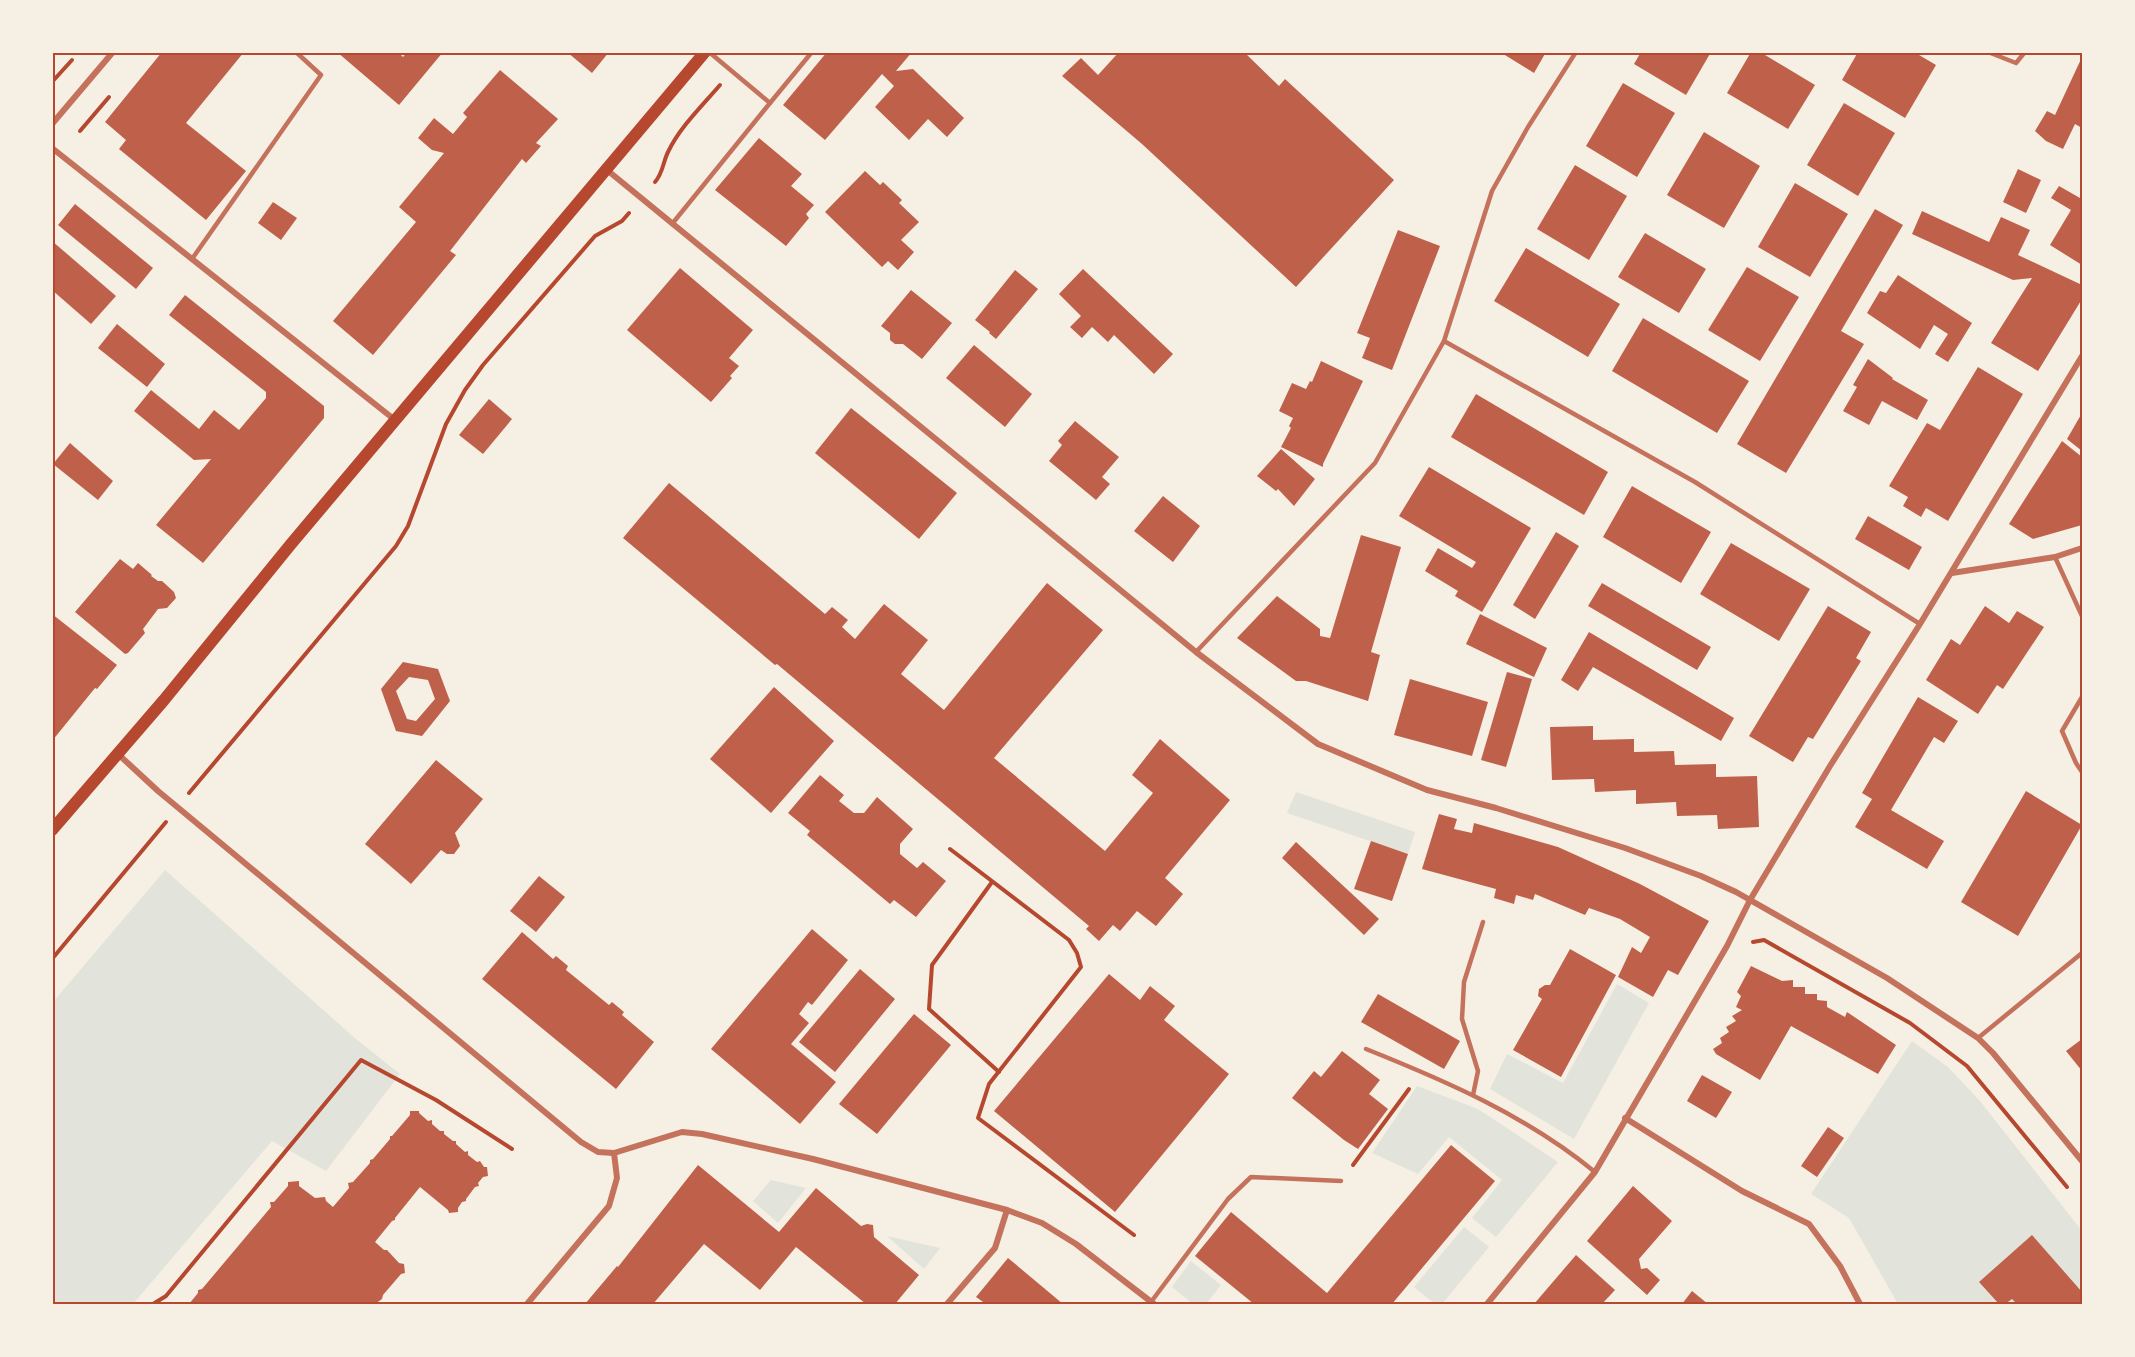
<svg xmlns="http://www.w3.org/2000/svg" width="2135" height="1357" font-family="Arial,sans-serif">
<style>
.green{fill:#e2e4dc}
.building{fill:#bf614a;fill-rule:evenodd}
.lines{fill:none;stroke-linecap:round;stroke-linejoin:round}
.path{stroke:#b5482f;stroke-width:4}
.service{stroke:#c5725c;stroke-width:4.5}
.minor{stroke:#c5725c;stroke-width:6}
.secondary{stroke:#b5482f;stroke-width:12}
.neatline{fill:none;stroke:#b5482f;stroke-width:2}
</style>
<rect width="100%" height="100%" fill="#f6efe4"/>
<g class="green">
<path d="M1296,792l119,40 -7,22 -121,-41z"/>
<path d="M165,870l191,169 44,35 -74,97 -54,-30 -139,163h-80v-302z"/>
<path d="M1617,984l32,19 -75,136 -84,-50 17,-35 56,29z"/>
<path d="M1912,1041l36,26 32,34 102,130v73h-184l-49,-86 -38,-24z"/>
<path d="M1417,1086l61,23 80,53 -62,75 -24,-19 30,-38 -53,-43 -31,37 -46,-21z"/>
<path d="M771,1180l35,8 -28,35 -25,-22z"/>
<path d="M1464,1227l25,20 -47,57h-7l-21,-17z"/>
<path d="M887,1236l53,12 -16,21z"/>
<path d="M1191,1261l30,24 -15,19h-13l-21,-17z"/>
</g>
<g class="building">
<path d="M162,52h82l-58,71 60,48 -40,49 -87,-71 7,-9 -21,-18z"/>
<path d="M337,52h61l5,5 4,-5h36l-44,53z"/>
<path d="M567,52h42l-17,21z"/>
<path d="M827,52h85l-16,19 17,-2 51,49 -17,19 -19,-18 -19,21 -34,-33 19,-21 -12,-12 -57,66 -42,-35z"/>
<path d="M1119,52h125l35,34 6,-7 109,101 -98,107 -154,-143 -80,-68 19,-18 17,17z"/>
<path d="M1500,52h46l-12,21z"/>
<path d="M1641,52h70l-25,43 -52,-31z"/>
<path d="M1751,52h9l55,33 -27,44 -61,-36z"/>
<path d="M1858,52h56l22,13 -31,53 -63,-38z"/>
<path d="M2082,57v71l-7,-4 -12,25 -17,-8 -11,-10 12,-20 8,4z"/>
<path d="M500,70l58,49 -22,24 5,3 -15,17 -4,-4 -72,92 6,4 -83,100 -40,-34 83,-99 -17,-15 45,-54 -12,-3 -14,-12 16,-20 19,16 14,-17 -4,-4z"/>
<path d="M1623,83l52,30 -38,64 -51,-31z"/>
<path d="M1844,103l51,30 -37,63 -51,-31z"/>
<path d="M1704,132l56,34 -36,62 -57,-33z"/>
<path d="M759,138l43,36 -11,12 23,19 -8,9 3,4 -23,28 -71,-56z"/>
<path d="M1575,165l52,31 -38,64 -52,-31z"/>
<path d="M2018,169l23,11 -15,33 -23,-11z"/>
<path d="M865,171l15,14 3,-3 19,18 -3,3 20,19 -18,18 13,12 -16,18 -10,-9 -6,6 -57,-55z"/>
<path d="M1795,183l53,31 -38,63 -52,-30z"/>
<path d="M2059,186l21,12 2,-5v72l-32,-20 21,-35 -20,-12z"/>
<path d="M273,202l24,16 -16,22 -23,-17z"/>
<path d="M75,204l78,64 -17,21 -78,-64z"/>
<path d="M1875,209l28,16 -62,106 23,13 -78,129 -49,-29z"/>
<path d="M1922,211l67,31 12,-25 29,13 -12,25 64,30v14l-44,72 -47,-28 41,-65 -19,2 -101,-46z"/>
<path d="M1398,230l42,16 -48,124 -30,-12 8,-20 -13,-5z"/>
<path d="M1645,233l61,36 -27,44 -61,-36z"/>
<path d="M52,241l64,55 -25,28 -39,-34z"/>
<path d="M1526,248l94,56 -32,53 -94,-56z"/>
<path d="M1747,267l52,30 -39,64 -52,-31z"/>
<path d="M680,268l73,62 -24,28 10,8 -9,10 2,2 -21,24 -84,-72z"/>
<path d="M1083,269l90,85 -19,20 -40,-39 -6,7 -16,-15 -10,11 -12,-11 11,-11 -22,-22z"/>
<path d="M1015,270l23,19 -42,50 -7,-6 1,-1 -15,-12z"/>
<path d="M1898,275l74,48 -24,39 -13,-8 13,-20 -14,-9 -14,24 -53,-36 13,-22 6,2z"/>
<path d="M911,290l41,33 -30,36 -19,-15h-8l-5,-4v-7l-9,-7z"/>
<path d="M185,295l139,111v12l-121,145 -47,-38 55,-66 -17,1 -60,-49 17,-21 48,39 15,-19 25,20 27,-32v-6l-97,-77z"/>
<path d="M1643,318l106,63 -32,52 -105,-62z"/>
<path d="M117,324l48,40 -18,23 -49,-39z"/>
<path d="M974,345l58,49 -27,33 -59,-49z"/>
<path d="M1868,359l25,19 -1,1 36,21 -11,20 -35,-19 -13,24 -26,-14 14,-24 -4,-2z"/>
<path d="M1321,361l42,20 -40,83v3l-42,-20 10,-19 -2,-2 4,-8 -14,-7 13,-28 14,6 4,-8 2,1z"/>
<path d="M1978,367l45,27 -75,127 -22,-13 -5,9 -18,-11 5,-9 -19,-11 38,-63 13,7z"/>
<path d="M1476,394l132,78 -24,43 -133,-78z"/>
<path d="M489,399l23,20 -29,35 -24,-19z"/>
<path d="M851,408l106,85 -38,46 -104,-86z"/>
<path d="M2082,413v38l-15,-12z"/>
<path d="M1075,421l44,36 -17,20 8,7 -14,16 -47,-39 13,-16 -4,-4z"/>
<path d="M2062,441l20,16v68l-49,14 -24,-15z"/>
<path d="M70,443l43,38 -15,19 -45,-36z"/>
<path d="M1281,449l34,30 -21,27 -16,-17 -2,2 -19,-15z"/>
<path d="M1429,467l102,61 -49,84 -27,-16 3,-5 -33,-20 13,-23 34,20 4,-6 -77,-46z"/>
<path d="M669,483l156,131 7,-7 16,13 -6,7 13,12 29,-35 44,36 -27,34 43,36 103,-127 56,47 -109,128 111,93 48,-58 -21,-18 28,-36 70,61 -65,78 18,16 -27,32 -19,-15 -17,20 -7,-6 -14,16 -13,-12 3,-3 -312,-262 -2,1 -152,-127z"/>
<path d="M1632,486l79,46 -30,51 -78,-46z"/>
<path d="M1163,496l37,30 -27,36 -39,-31z"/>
<path d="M1868,516l54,31 -13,23 -54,-31z"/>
<path d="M1556,532l23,14 -44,73 -22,-14z"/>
<path d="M1361,535l40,12 -30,105 9,3 -12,46 -62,-20h-10l-59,-43 40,-42 43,33v7l10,2z"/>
<path d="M1731,543l79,46 -31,52 -79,-47z"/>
<path d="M120,559l13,10 5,-6 14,12 -1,1 7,5h4l12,11 2,6 -9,10 -9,1 -15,20 2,4 -17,20 -3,1 -50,-42z"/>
<path d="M1602,583l109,64 -14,23 -109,-64z"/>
<path d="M1828,606l43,26 -15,26 5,3 -48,78 -5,-2 -15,25 -44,-26z"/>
<path d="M1985,606l24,17 8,-12 27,16 -41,62 -6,-4 -19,29 -52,-34 25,-41 9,6z"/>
<path d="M52,614l65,51 -20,24 -2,-1 -43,53v-97l3,-2 -3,-2z"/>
<path d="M1480,614l67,34 -13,29 -68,-33z"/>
<path d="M1589,632l145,86 -13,23 -128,-74 -15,24 -17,-11z"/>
<path d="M403,662l35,7 12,32 -28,35 -26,-5 -15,-42zM409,677l19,3 7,19 -19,22 -9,-2 -11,-28z"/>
<path d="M1507,672l25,7 -26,88 -25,-7z"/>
<path d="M1410,679l78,23 -16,54 -78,-21z"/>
<path d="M774,687l60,54 -63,72 -61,-54z"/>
<path d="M1918,697l40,24 -14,22 -10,-6 -43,73 53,31 -17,28 -72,-42 17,-28 -10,-6z"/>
<path d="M1593,726v14l41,-1v13l40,-1 1,14 41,-1v13l41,-1 2,51 -41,2 -1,-14 -40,1 -1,-14 -40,2v-14l-41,2 -1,-13 -42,1 -2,-53z"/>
<path d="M436,760l47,39 -28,34 5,13 -6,8h-7l-6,-4 -30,34 -46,-40z"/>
<path d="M820,775l24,20 -5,6 15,12h10l13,-16 36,32 -13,15v10l17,14 6,-6 23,19 -30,36 -22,-17 -4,4 -83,-69 3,-4 -22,-18z"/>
<path d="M2026,791l56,34 -64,111 -57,-34z"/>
<path d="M1439,814l18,5 -3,10 18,4 2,-10 84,24 82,37 69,37 -31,54 -10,-5 -15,27 -35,-20 14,-30 9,6 9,-16 -30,-18 -31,-11 -4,7 -50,-21 -2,6 -17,-5 -2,9 -20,-6 2,-9 -74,-20z"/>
<path d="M1371,841l37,13 -16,47 -38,-12z"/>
<path d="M1296,842l83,77 -15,16 -82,-77z"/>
<path d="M539,876l26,21 -29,35 -26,-21z"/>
<path d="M812,929l36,31 -36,45 -4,-3 -9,12 10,9 -18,21 45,38 -36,42 -89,-75z"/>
<path d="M522,932l31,27 3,-3 12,10 -2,4 43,35 3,-3 12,10 -2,3 32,27 -38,47 -134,-110z"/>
<path d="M1570,949l46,26 -55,102 -48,-27 29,-51 -4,-3 1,-7 6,-4h5z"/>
<path d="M1751,966l31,15 11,-1v7h12v7h12v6l10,1v6l18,10 2,-5 49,33 -18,29 -87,-48 -31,54 -44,-26 -3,-5 9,-6 -2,-5 9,-6 -3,-5 10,-6 -4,-5 10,-6 -6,-3 5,-11 -4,-4z"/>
<path d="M860,969l35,30 -60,73 -36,-30z"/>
<path d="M1109,974l31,26 10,-14 25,20 -11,14 65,54 -114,138 -121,-101z"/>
<path d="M1378,994l82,47 -16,28 -83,-47z"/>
<path d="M914,1014l37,31 -74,89 -38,-30z"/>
<path d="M2082,1039v32l-16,-20z"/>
<path d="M1342,1051l38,29 -11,14 19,15 -30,40 -14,-9 -52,-42 22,-27 7,6z"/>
<path d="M1702,1075l30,17 -16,26 -29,-17z"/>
<path d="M410,1111h9v2l9,8 4,-1v4l8,7h4v3l9,7h3v3l9,8 3,-1v4l9,7 3,-1 4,6h3l1,9 -5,1 -5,6 1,3 -4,1 -9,12v2l-4,1 -4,6v4l-9,1 -1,-3 -28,-23 -25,31v2l-3,1 -17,21 9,8h3l12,13 5,1 1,9 -4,1 -18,21 -1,4 -7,5h-186l9,-11v-3l4,-1 69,-82 -1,-5h4l14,-16v-4l11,-1v5l16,12 10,-1 1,4 7,6 16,-19 -1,-5 5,-1 17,-19v-3l3,-1 17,-20v-3h2l18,-21z"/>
<path d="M1828,1127l16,11 -27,39 -16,-11z"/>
<path d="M1451,1145l44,36 -103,123h-138l-59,-48 36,-44 96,81z"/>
<path d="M698,1165l81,67 37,-44 45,38 6,-2 6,1 1,12 45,38 -24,29h-29l-70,-57 -36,43 -56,-46 -51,60h-68l32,-38 1,1z"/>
<path d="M1633,1186l39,35 -33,38 2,10 6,-1 13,12 -13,15 -60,-54z"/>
<path d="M2032,1235l50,57v12h-65l-5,-5 -7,5h-6l-20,-22z"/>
<path d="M1576,1255l39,35 -13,14h-68z"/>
<path d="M1008,1258l55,46h-77l-10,-7z"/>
<path d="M1692,1291l16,13h-26z"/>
</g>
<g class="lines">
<g class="path">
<path d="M52,82l20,-22"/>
<path d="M80,131l29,-34"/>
<path d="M655,182c8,-9 8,-20 13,-30 12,-25 34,-46 52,-67"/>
<path d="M189,793l207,-247 12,-20 38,-102 19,-34 18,-25 112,-129 27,-15 7,-8"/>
<path d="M950,849l119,91 8,13 4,14 -92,117 -11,34 156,117"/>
<path d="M992,882l-60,83 -3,44 70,63"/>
<path d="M1753,942l11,-2 146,83 57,43 100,121"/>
<path d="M52,959l114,-137"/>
<path d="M1353,1165l56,-76"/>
<path d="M153,1304l13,-8 195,-236 75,40 76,49"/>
</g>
<g class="service">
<path d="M1988,52l28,11 9,-11"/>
<path d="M770,103l42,-51"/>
<path d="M672,224l98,-121 -61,-51"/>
<path d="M192,259l129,-184 -25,-23"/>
<path d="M1444,341l251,141 225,142"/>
<path d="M2055,557l27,59"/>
<path d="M1196,652l179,-189 69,-122 48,-150 36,-64 48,-75"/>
<path d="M2082,697l-20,34 14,32 6,9"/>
<path d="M1978,1038l104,-85"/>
<path d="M1366,1049c80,32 161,67 229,123"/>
<path d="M1473,1095l5,-24 -16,-52 2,-37 19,-60"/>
<path d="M1151,1302l77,-103 23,-22 90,4"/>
</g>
<g class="minor">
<path d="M52,124l61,-72"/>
<path d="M52,148l343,272"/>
<path d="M607,170l589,482 122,92 109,46 69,18 129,40 76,28 35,16 151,86 91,60 15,15 89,108"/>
<path d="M1952,573l103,-16 27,-9"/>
<path d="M118,754l40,37 423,351 17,10 16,1 68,-21 20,2 111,25 194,51 35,13 34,21 78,60"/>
<path d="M1625,1118l117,73 67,33 31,42 20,38"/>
<path d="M527,1304l82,-98 8,-28 -3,-25"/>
<path d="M947,1304l48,-56 12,-38"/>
<path d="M1487,1304l108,-132 132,-226 23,-46 80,-134 90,-142 162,-268"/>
</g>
<path class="secondary" d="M52,830l112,-130 127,-156 414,-492"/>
</g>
<rect width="2135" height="1357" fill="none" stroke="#f6efe4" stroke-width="108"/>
<rect x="54" y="54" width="2027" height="1249" class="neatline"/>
</svg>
